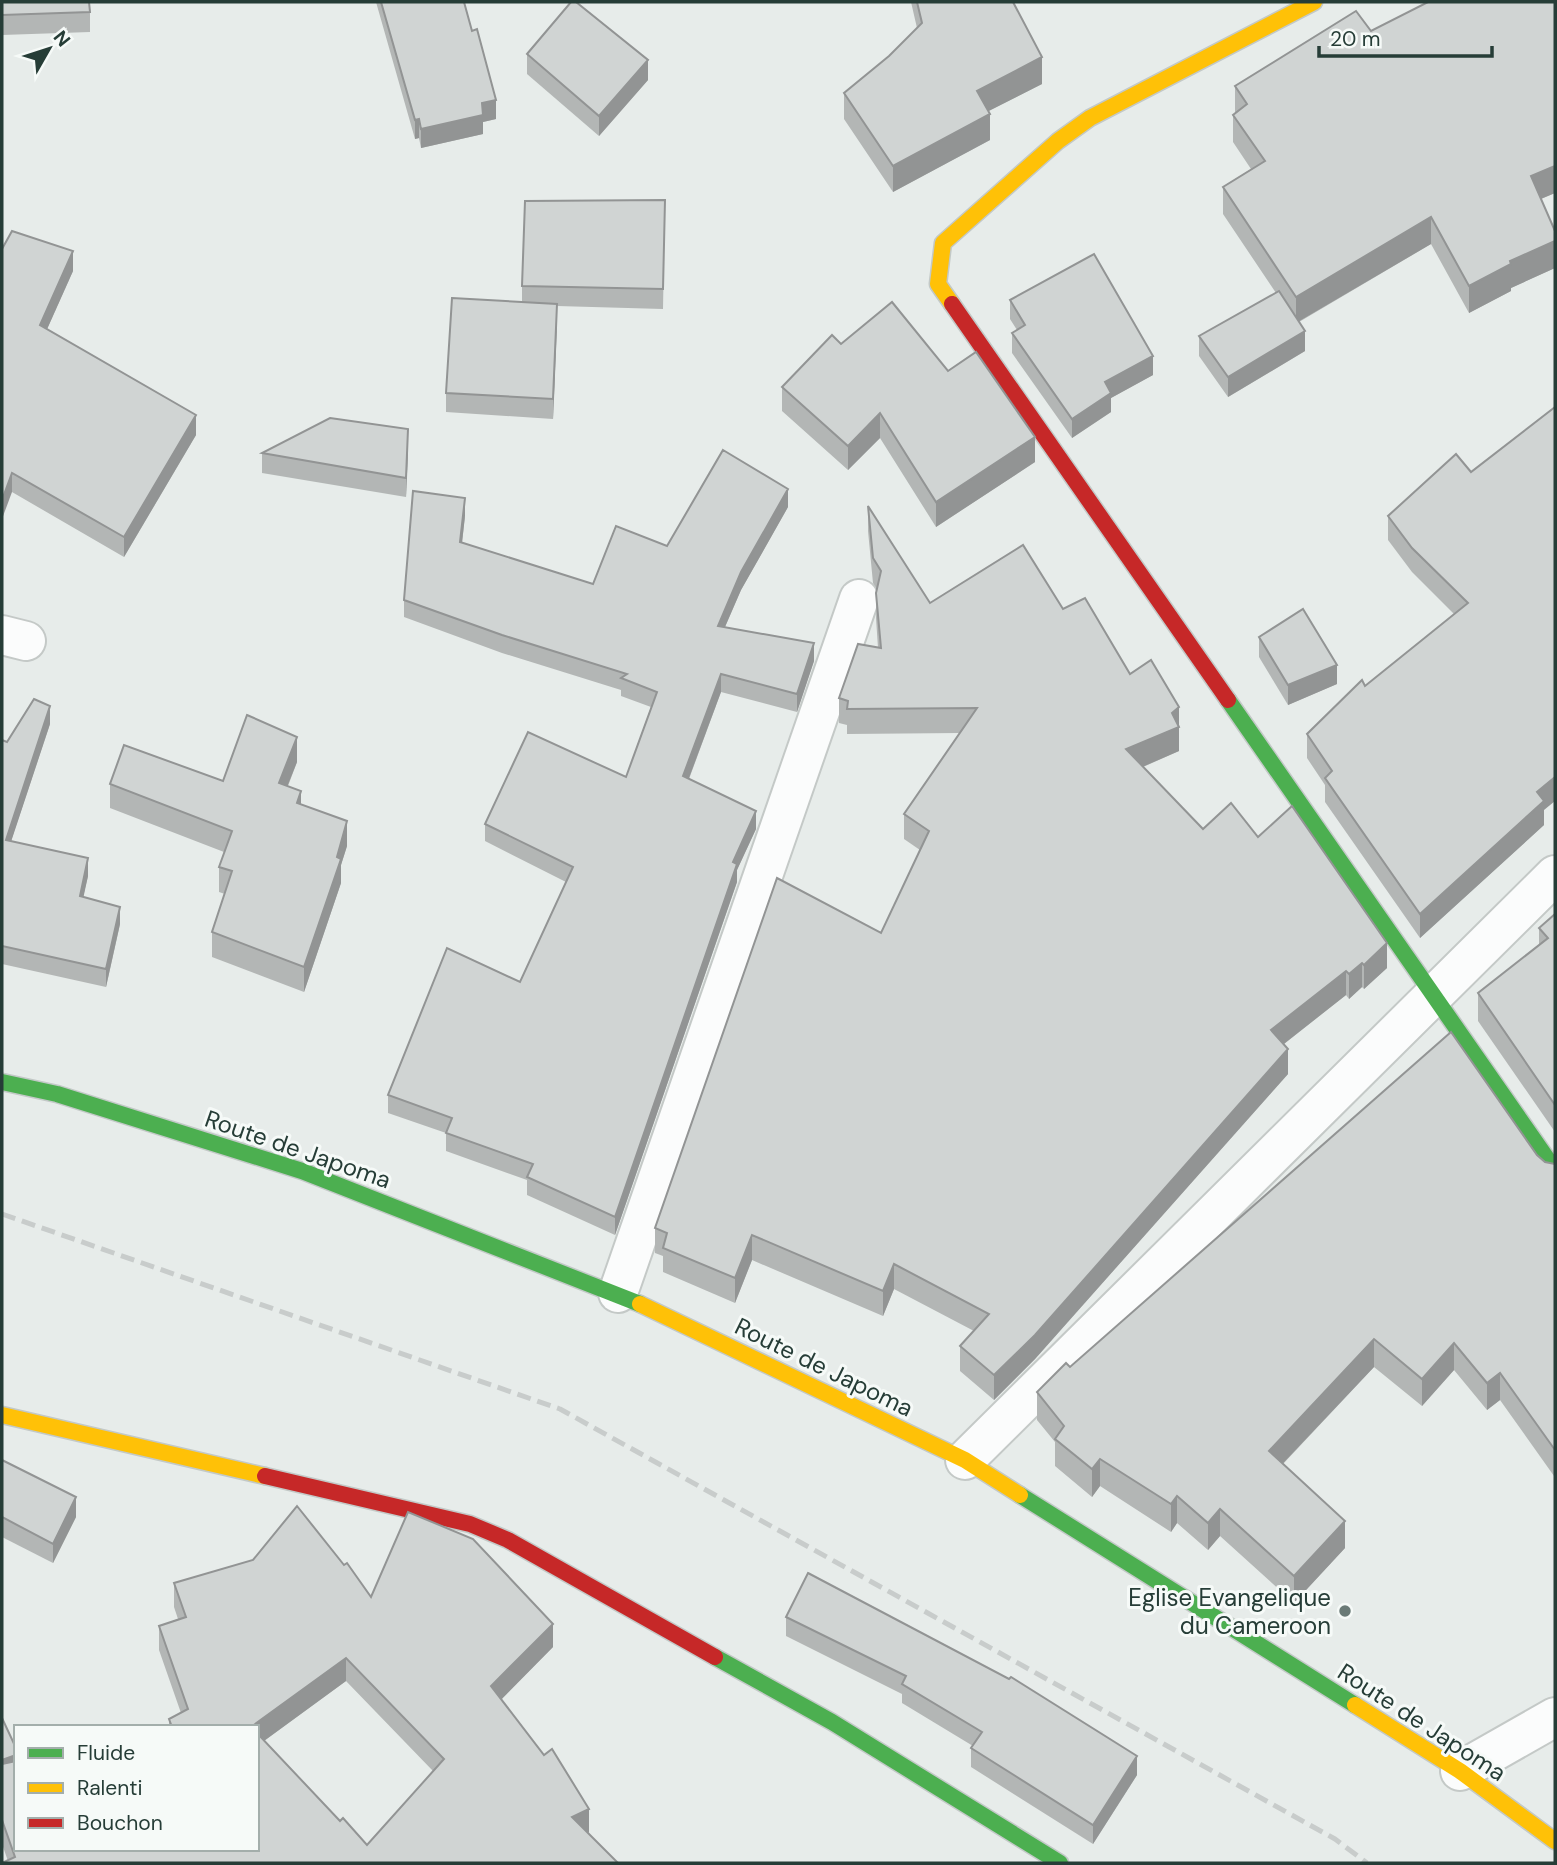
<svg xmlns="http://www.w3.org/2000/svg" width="1557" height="1865" font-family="'DM Sans',sans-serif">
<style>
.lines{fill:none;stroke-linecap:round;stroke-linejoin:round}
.street-casing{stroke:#c4c9c7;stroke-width:42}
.fast-casing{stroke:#c3c9c7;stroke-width:19}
.slow-casing{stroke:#c3c9c7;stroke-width:19}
.jam-casing{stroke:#c3c9c7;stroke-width:19}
.street{stroke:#fbfcfc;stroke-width:38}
.fast{stroke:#4caf50;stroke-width:16}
.slow{stroke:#ffc107;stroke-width:16}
.jam{stroke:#c62828;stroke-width:16}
.rail{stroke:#c8cccb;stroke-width:5;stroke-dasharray:14 7;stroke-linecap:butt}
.wall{fill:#b3b6b5;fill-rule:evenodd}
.shaded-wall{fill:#929494}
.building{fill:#d0d4d3;stroke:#929494;stroke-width:2}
.poi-dot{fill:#6a7a76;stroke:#f6faf8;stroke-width:2.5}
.labels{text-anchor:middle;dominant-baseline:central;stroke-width:6;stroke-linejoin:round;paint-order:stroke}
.street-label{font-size:24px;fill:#263d37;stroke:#f6faf8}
.poi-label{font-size:24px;fill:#263d37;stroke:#f6faf8;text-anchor:end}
</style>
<rect width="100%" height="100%" fill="#e7ecea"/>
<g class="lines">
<g class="street-casing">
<g id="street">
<path d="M2,635l24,6"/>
<path d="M618,1293l241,-694"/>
<path d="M965,1460l590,-585"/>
<path d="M1460,1771l95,-54"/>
</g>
</g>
<g class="fast-casing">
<g id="fast">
<path d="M1228,700l327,470"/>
<path d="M2,1082l55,12 245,77 338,133"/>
<path d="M1020,1495l335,210"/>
<path d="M715,1657l117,65 228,141"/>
</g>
</g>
<g class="slow-casing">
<g id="slow">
<path d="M952,304l-14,-20 5,-41 115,-102 32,-23 224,-116"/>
<path d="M640,1304l325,156 55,35"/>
<path d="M2,1415l263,61"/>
<path d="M1355,1705l105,66 95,70"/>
</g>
</g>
<g class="jam-casing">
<g id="jam">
<path d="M952,304l276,396"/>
<path d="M265,1476l205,48 38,16 207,117"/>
</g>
</g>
<use href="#street" class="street"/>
<use href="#fast" class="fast"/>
<use href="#slow" class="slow"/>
<use href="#jam" class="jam"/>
<path class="rail" d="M2,1214l558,195 775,430 32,24"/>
</g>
<g class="wall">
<path d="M2,2l88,10v20l-88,3z"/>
<path d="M376,2h88l32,117 -13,3v12l-62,14 -2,-10 -4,1z"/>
<path d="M911,2h102l29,82 -54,27 2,29 -97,52 -49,-73v-26l45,-37 28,-28z"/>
<path d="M1371,31l184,162 -14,6 14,32v37l-44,20v3l-42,22 -38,-69 -132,78 6,29 -77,46 -29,-41v-20l77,-43 -53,-79v-27l28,-18 -18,-27v-27l2,-2v-27z"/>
<path d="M527,54l121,26 -49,56 -72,-62z"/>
<path d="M665,200l-2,109 -106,-3 -4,113 -107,-7v-19l76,-91v-16z"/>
<path d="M2,249l71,22 -26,58 149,106 -72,122 -112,-65z"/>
<path d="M1010,300l143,75 -42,23v14l-39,26 -60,-85v-20l5,-3 -7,-11z"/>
<path d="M841,344l107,27 87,91 -99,65 -56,-89 -32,32 -66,-59v-24z"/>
<path d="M408,449l-2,48 -144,-24v-20z"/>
<path d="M1471,472l73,338v15l-124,113 -95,-136v-17l-18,-27v-24l147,-120 -42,-42 -24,-32v-24z"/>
<path d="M868,506l62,97 133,6 67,65 49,33v44l-36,16 60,62 55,8 129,131 -23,21 -2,-2 -13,12 -3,-4 -62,49 4,30 -253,285 -41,41 -34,-29v-25l14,-15 -80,-42 -11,27 -131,-56 -17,43 -72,-31v-16l-8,-3v-25l226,-295 39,-83 -16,-11v-25l56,-81 -113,1v-9l-8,-2v-25l39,-50 -2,-30 1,-29 -4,-6 -5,-52z"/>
<path d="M788,507l-47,83 -16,37 89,34 -17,51 -76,-20 -32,87 67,50 -19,41v12l-122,353 -88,-40v-15l-81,-29v-18l-58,-20v-18l132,-113 46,-100 -81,-41v-17l141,-47 25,-70 -30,-11v-6l-119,-37 -98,-36v-17l61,-84 -3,27 131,41 74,-38z"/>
<path d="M1259,637l78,47 -49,21 -29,-48z"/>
<path d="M50,724l-39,117 77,35 -5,21 37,27 -14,63 -104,-23v-224l5,2z"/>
<path d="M297,762l-9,24 13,19 46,41 -6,19v18l-37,109 -92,-35v-25l13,-38 -6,-2v-25l5,-15 -114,-44v-24l113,-3z"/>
<path d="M1555,914v218l-77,-111v-28l61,-48v-17z"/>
<path d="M1537,1155l8,7 10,2v337l-1,-3v-22l-54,-76 -13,10 -33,-40 -32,36 -48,-39 -91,97 62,84 -51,55 -74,-67 -12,14 -31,-27 -6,9 -71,-46 -8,11 -37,-31v-24l-18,-22v-28l33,-25z"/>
<path d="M2,1460l74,57 -23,46 -51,-26z"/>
<path d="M174,1583l197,14 182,50 -52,52 88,133 -1,1 30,30 -610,-2 -6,-17v-126l14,131h241v-122h-88v-8l12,-6 -22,-63v-24l19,-7 -4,-12zM346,1681l87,90 -66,74 -27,-24 -76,-80z"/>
<path d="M786,1617l351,158 -44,69 -122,-77v-19l2,-2 -71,-43v-9l-116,-58z"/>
</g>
<g class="shaded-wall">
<path d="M1042,57v27l-65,33v-26z"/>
<path d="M648,60v20l-49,56v-20z"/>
<path d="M496,100v19l-13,3v12l-62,14v-19l61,-26z"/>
<path d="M990,114v26l-97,52v-26z"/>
<path d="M419,119v19l-4,1v-19z"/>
<path d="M1555,166v27l-24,10v-27z"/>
<path d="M1431,217v27l-135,79v-26z"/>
<path d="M1555,241v27l-44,20v3l-42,22v-27l41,-25z"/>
<path d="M73,251v20l-33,74v-20z"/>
<path d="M557,304v20l-4,95v-20z"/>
<path d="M1305,331v20l-77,46v-20z"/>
<path d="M1153,356v19l-42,23v14l-39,26v-19l33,-37z"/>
<path d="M880,413v25l-32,32v-24z"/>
<path d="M196,415v20l-72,122v-20z"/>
<path d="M408,429v20l-2,48v-19z"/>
<path d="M1035,437v25l-99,65v-25z"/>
<path d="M12,473v19l-10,27v-19z"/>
<path d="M788,489v18l-47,83 -23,53v-17l23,-54z"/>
<path d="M465,498v18l-5,44v-18z"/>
<path d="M814,643v18l-17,51v-18z"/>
<path d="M1337,665v19l-49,21v-20z"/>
<path d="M721,674v18l-38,102v-18z"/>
<path d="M50,706v18l-44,133v-17z"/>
<path d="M1179,707v44l-53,23v-25z"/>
<path d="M297,737v25l-18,45v-24z"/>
<path d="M1555,777v24l-11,9v15l-124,113v-24l117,-122z"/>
<path d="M301,791v25l-4,-13z"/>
<path d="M756,811v18l-19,41v12l-122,353v-18l118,-355z"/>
<path d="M347,821v25l-6,19v18l-37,109v-25z"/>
<path d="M88,858v18l-8,37v-17z"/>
<path d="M120,907v17l-14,63v-18z"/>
<path d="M1387,943v25l-23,21v-24z"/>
<path d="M1362,963v24l-13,12v-25z"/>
<path d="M1346,971v24l-75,59v-24z"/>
<path d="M1288,1049v25l-253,285 -41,41v-25z"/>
<path d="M752,1235v25l-17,43v-25z"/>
<path d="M894,1264v25l-11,27v-25z"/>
<path d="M1374,1339v28l-105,111v-27z"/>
<path d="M1454,1343v27l-32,36v-27z"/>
<path d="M1500,1373v27l-13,10v-27z"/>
<path d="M1100,1459v27l-8,11v-28z"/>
<path d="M1177,1496v27l-6,9v-28z"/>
<path d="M76,1497v20l-23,46v-19z"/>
<path d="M1220,1509v27l-12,14v-27z"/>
<path d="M1345,1521v27l-51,55v-27z"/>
<path d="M553,1624v23l-62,63v-24z"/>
<path d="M346,1658v23l-89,65v-19h-6z"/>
<path d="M16,1755v17l-14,5v-17z"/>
<path d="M1137,1756v19l-44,69v-19z"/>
<path d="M589,1809v23l-17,8v-23z"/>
</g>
<g class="building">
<path d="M2,2h87l1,10 -88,3z"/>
<path d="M381,2h83l8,29 5,-2 19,71 -14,3 1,12 -62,14 -2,-10 -4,1z"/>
<path d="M571,2h5l72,58 -49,56 -72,-62z"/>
<path d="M917,2h96l29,55 -65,34 13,23 -97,52 -49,-73 45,-37 33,-33z"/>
<path d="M1428,2h127v164l-24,10 24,55v10l-45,20 1,3 -42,22 -38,-69 -135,80 -73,-110 42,-26 -32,-46 14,-11 -12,-18 121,-75 15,20z"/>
<path d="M665,200l-2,89 -141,-3 3,-85z"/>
<path d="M12,231l61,20 -33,74 156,90 -72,122 -112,-64 -10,27v-251z"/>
<path d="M1094,254l59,102 -48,26 6,11 -39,26 -60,-86 13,-8 -15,-25z"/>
<path d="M1279,291l26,40 -77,46 -29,-41z"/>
<path d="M452,298l105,6 -4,95 -107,-6z"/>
<path d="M892,302l56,69 28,-19 59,85 -99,65 -56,-89 -32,33 -66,-59 50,-52 9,9z"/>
<path d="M1555,407v370l-18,15 7,9 -124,113 -95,-136 7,-7 -25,-37 55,-54 3,6 103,-83 -56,-55 -24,-32 68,-62 15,18z"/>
<path d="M330,418l78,11 -2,49 -144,-25z"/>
<path d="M723,450l65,39 -47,83 -23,54 96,17 -17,51 -76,-20 -38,102 73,35 -23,51 4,2 -122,353 -88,-40 6,-13 -87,-31 6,-15 -64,-23 59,-147 73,34 53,-115 -88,-43 43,-92 98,45 31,-85 -36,-14 6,-4 -125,-39 -98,-35 9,-109 52,7 -5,44 133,42 23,-58 51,20z"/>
<path d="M868,506l62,97 93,-58 40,64 22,-11 45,76 21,-14 28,47 -7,6 7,14 -53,22 77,80 28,-26 27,34 34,-31 95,137 -23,22 -2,-2 -13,11 -3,-3 -75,59 17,19 -253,286 -41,40 -34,-29 29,-32 -95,-50 -11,27 -131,-56 -17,43 -72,-30 4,-15 -12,-5 122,-350 104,55 48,-102 -25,-17 73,-106 -130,1 1,-8 -9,-3 19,-54 23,4 -5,-55 5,-22 -8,-13z"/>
<path d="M1303,609l34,56 -49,20 -29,-48z"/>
<path d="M34,699l16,7 -44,134 82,18 -8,38 40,11 -14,62 -104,-23v-206l5,2z"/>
<path d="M247,715l50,22 -18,46 22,8 -4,12 50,18 -10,36 4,2 -37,108 -92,-35 20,-61 -13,-4 13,-36 -122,-47 14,-39 99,36z"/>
<path d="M1555,914v191l-77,-112 70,-55 -9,-10z"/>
<path d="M1451,1032l86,123 8,7 10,2v286l-55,-77 -13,10 -33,-40 -32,36 -48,-40 -105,112 76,70 -51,55 -74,-67 -12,14 -31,-27 -6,8 -71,-45 -8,10 -37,-30 9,-13 -27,-34 29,-29 4,4z"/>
<path d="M2,1460l74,37 -23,47 -51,-27z"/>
<path d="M297,1506l47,59 3,-2 24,34 37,-85 65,27 80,85 -62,62 53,69 8,-6 37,60 -17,8 46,46h-616l13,-6 -13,-37v-56l14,-3v88h241v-116l83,88 3,-3 24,27 77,-86 -98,-101 -95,69h-79l-3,-8 19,-10 -29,-83 27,-9 -12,-34 79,-23z"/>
<path d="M808,1573l201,106 2,-2 126,79 -44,69 -122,-77 11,-16 -80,-48 4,-8 -120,-59z"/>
<path d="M2,1718l14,30v7l-14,5z"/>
</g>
<circle class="poi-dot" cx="1345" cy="1611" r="7"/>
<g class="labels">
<g class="street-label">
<text transform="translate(298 1149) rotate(19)">Route de Japoma</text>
<text transform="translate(824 1367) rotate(26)">Route de Japoma</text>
<text transform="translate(1422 1722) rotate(33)">Route de Japoma</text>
</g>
<g class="poi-label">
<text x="1331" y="1597">Eglise Evangelique<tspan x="1331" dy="28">du Cameroon</tspan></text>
</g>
</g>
<rect width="1557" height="1865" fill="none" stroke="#263d37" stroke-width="7"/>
<rect x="14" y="1725" width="245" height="126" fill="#f6faf8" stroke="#a3aeab" stroke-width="2"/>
<rect x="28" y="1748" width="35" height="10" fill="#4caf50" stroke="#a3aeab" stroke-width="2"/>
<text x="77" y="1760" font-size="21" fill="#263d37">Fluide</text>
<rect x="28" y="1783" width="35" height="10" fill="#ffc107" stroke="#a3aeab" stroke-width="2"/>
<text x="77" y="1795" font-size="21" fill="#263d37">Ralenti</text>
<rect x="28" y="1818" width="35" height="10" fill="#c62828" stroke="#a3aeab" stroke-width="2"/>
<text x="77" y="1830" font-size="21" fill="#263d37">Bouchon</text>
<g transform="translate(49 49) rotate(51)" stroke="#f6faf8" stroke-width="5" paint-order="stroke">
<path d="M0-5L12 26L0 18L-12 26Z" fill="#263d37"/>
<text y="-10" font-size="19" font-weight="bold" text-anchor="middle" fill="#263d37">N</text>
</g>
<path d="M1319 46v10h173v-10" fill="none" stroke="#263d37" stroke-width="3.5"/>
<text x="1330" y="46" font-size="21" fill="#263d37" stroke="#f6faf8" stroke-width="5" paint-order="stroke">20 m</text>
</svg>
